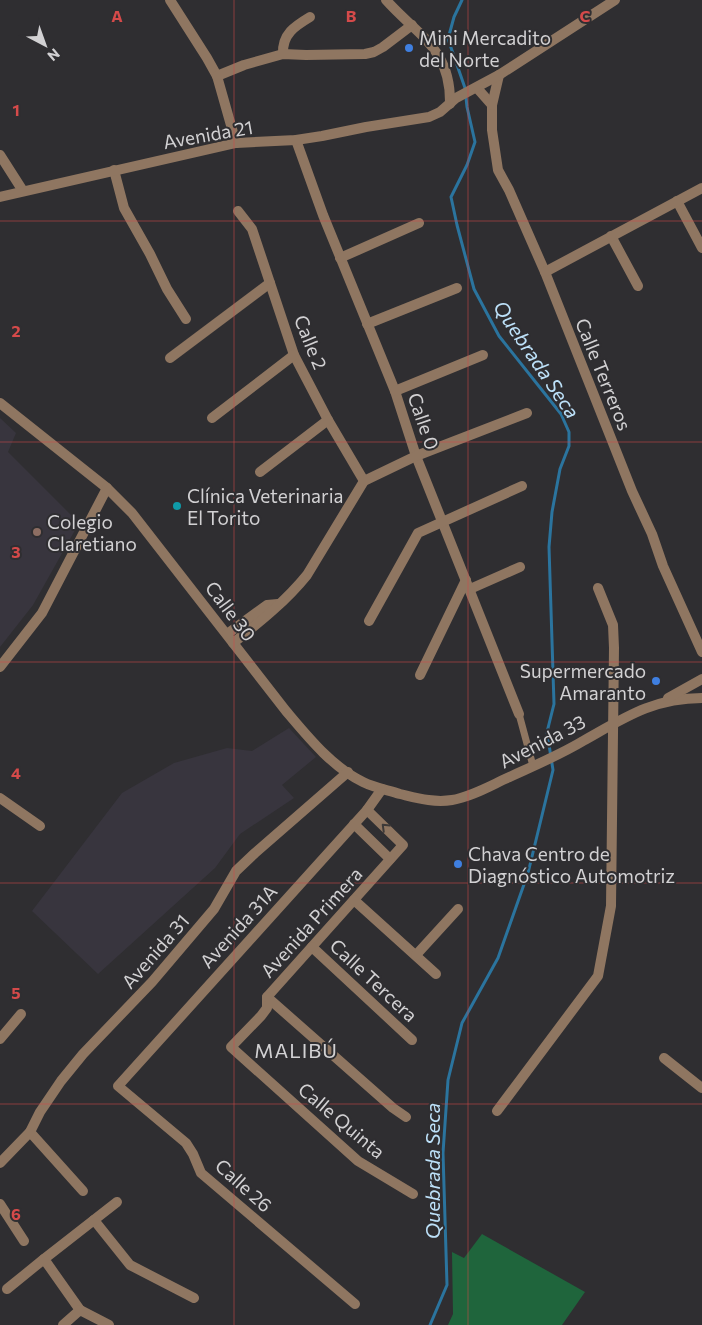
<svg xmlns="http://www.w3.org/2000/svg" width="702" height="1325" font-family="Commissioner,sans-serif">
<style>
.built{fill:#38353e}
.green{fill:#1f653c}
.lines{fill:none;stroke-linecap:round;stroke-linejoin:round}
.stream{stroke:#2b749e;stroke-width:3}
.pedestrian{stroke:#8f7661;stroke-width:7}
.minor{stroke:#8f7661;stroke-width:10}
.oneway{stroke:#3d3938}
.grid{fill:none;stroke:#d54a4a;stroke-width:1;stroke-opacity:0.55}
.shop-dot{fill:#3f7fe0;stroke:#2f2e31;stroke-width:2}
.culture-dot{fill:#0f9aa8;stroke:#2f2e31;stroke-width:2}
.education-dot{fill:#8d6e63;stroke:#2f2e31;stroke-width:2}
.labels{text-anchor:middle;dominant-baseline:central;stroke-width:4;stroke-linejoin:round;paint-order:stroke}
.poi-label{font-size:19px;fill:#d2d1d3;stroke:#2f2e31;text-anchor:start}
.street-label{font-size:19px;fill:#d2d1d3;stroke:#2f2e31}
.water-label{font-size:20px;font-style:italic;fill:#bde1f9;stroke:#2f2e31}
.neighbourhood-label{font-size:20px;letter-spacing:1px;fill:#d2d1d3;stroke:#2f2e31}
.grid-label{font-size:16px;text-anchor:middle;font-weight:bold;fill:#d54a4a;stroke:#2f2e31;stroke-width:4;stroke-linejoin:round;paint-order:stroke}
</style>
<rect width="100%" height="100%" fill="#2f2e31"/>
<g class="built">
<path d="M0,418l16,15 -8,19 71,71 -46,82 -33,42z"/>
<path d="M289,728l27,29 -34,28 12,13 -54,36 -25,34 -117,106 -66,-63 90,-118 52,-30 53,-15 25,3z"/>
</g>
<path class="green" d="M482,1234l103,58 -23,33h-114l5,-11 -1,-62 12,6z"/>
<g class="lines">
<path class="stream" d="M430,1325l17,-40 -4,-132 5,-73 14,-57 36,-65 30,-85 25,-103 -6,-38 7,-28 -5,-157 3,-35 8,-43 9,-23v-14l-8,-18 -62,-78 -25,-47 -17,-64 -6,-28 16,-32 8,-23 -8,-35 -2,-19 -17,-49 6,-22 8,-17"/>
<path class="pedestrian" d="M519,714l14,52"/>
<g class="minor">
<path d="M170,0l37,58 10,18 19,67"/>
<path d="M386,0c32,36 65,48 64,104"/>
<path d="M283,54c-1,-20 12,-28 27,-37"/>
<path d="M499,75l-7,30v25l6,40 11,20 36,82 87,219 20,43 11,32 39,86"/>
<path d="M217,76l27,-11 39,-11 23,1 59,-1 9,-2 9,-5 29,-22"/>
<path d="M477,88l15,17"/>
<path d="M296,140l27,75 72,176 21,65 103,258"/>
<path d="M0,155l23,36"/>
<path d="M114,170l10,38 26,46 17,35 19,30"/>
<path d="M0,197l236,-54 60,-3 26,-4 44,-9 63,-10 11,-5 16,-14 43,-23 116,-75"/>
<path d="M677,201l25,47"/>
<path d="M238,211l14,18 42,126 34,65 36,61"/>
<path d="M611,236l27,50"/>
<path d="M340,258l79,-35"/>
<path d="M545,272l157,-84"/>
<path d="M367,324l90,-36"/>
<path d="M170,358l100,-75"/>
<path d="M395,391l88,-36"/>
<path d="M0,403l107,85 25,25 154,198c22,26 46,56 77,71 12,6 25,8 37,12 17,4 34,9 52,6 18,-3 36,-13 53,-21 26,-12 53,-23 78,-38 41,-23 70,-43 119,-43"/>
<path d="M212,418l82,-63"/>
<path d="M260,472l68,-52"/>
<path d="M470,589l50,-22"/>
<path d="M369,621l49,-88 104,-47"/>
<path d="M227,634l40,-29 11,-1"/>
<path d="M233,643c27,-21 53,-42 74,-68l57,-94 52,-25 111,-43"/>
<path d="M0,667l42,-54 65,-125"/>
<path d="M420,675l46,-95"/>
<path d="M668,698l34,-19"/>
<path d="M0,798l40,28"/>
<path d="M367,810l36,35 -136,152v11l-6,8 -30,31 127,114 55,33"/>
<path d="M354,824l36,35"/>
<path d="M354,900l82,74"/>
<path d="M312,947l100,93"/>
<path d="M416,955l42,-46"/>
<path d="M267,997l126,111 13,9"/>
<path d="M0,1039l21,-25"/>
<path d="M664,1058l38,30"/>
<path d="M497,1111l101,-135 13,-70 3,-258 -1,-23 -15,-37"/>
<path d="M30,1132l53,59"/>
<path d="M0,1163l30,-31 10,-20 21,-31 22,-27 69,-72 62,-73 22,-38 19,-18 93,-81"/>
<path d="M0,1204l24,37"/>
<path d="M94,1220l36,45 64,33"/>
<path d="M7,1289l37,-30"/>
<path d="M355,1304l-154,-131 -8,-19 -7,-11 -68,-57 249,-276 15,-21"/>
<path d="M80,1310l-36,-51 73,-57"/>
<path d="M63,1325l17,-15 29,15"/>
</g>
</g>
<defs><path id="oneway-chevron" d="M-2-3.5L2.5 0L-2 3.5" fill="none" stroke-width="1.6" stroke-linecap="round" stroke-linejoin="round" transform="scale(1.25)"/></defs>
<use class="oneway" href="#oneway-chevron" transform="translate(385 827) rotate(-136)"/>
<path class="grid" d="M234,0v1325M468,0v1325M0,221h702M0,442h702M0,662h702M0,883h702M0,1104h702"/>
<g class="shop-dot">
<circle cx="409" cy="48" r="5"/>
<circle cx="656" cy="681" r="5"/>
<circle cx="458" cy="864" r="5"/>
</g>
<circle class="culture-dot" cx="177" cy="506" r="5"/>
<circle class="education-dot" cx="37" cy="532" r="5"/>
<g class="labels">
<g class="poi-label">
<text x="419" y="37">Mini Mercadito<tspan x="419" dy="22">del Norte</tspan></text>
<text x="187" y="495">Clínica Veterinaria<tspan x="187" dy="22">El Torito</tspan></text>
<text x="47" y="521">Colegio<tspan x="47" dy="22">Claretiano</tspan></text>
<text x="646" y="670" text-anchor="end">Supermercado<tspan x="646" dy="22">Amaranto</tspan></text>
<text x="468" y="853">Chava Centro de<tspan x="468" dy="22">Diagnóstico Automotriz</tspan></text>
</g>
<g class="street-label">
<text transform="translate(208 134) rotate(-10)">Avenida 21</text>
<text transform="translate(311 342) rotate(68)">Calle 2</text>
<text transform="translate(604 374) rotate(68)">Calle Terreros</text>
<text transform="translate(424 421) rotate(71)">Calle 0</text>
<text transform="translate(231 611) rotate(53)">Calle 30</text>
<text transform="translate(542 741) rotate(-27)">Avenida 33</text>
<text transform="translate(311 922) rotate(-48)">Avenida Primera</text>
<text transform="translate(238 926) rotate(-48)">Avenida 31A</text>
<text transform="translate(155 951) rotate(-49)">Avenida 31</text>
<text transform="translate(374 980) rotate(43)">Calle Tercera</text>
<text transform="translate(342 1120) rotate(40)">Calle Quinta</text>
<text transform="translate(244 1185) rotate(42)">Calle 26</text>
</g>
<g class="water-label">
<text transform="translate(537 359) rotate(56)">Quebrada Seca</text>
<text transform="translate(432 1171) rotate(-90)">Quebrada Seca</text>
</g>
<g class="neighbourhood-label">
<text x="296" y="1050">MALIBÚ</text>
</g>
</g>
<g class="grid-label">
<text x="117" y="22">A</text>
<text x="351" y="22">B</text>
<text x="585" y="22">C</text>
<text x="16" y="116">1</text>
<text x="16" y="337">2</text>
<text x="16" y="558">3</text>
<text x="16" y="779">4</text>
<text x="16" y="999">5</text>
<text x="16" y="1220">6</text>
</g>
<g transform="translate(45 45) rotate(139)" stroke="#2f2e31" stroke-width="4" paint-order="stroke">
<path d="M0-4L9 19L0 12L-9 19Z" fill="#d2d1d3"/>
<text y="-8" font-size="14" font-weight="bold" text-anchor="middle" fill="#d2d1d3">N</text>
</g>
</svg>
